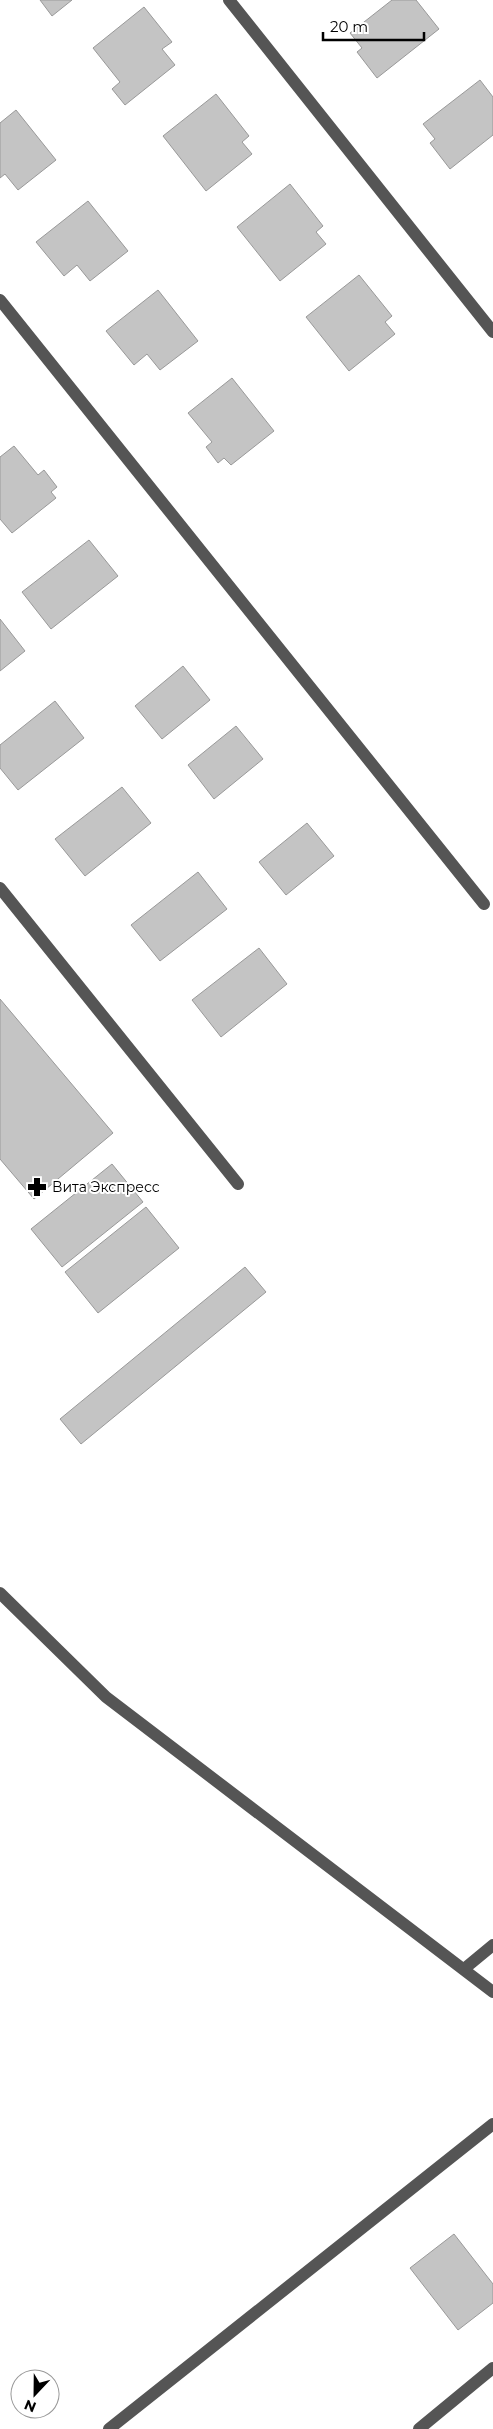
<svg xmlns="http://www.w3.org/2000/svg" width="493" height="2429" font-family="Montserrat,sans-serif">
<style>
.building{fill:#c4c4c4;stroke:#999}
.lines{fill:none;stroke-linecap:round;stroke-linejoin:round}
.minor{stroke:#555;stroke-width:12}
.labels{text-anchor:middle;dominant-baseline:central;stroke-width:4;stroke-linejoin:round;paint-order:stroke}
.poi-label{font-size:14px;fill:#000;stroke:#fff;text-anchor:start}
</style>
<rect width="100%" height="100%" fill="#fff"/>
<g class="building">
<path d="M40,0h32l-20,16z"/>
<path d="M392,0h24l23,29 -62,49 -20,-26 5,-4 -12,-15z"/>
<path d="M144,7l28,35 -10,7 13,16 -50,40 -13,-16 8,-7 -27,-34z"/>
<path d="M480,80l13,17v38l-43,34 -20,-26 5,-4 -12,-15z"/>
<path d="M216,94l33,42 -7,6 10,12 -46,37 -43,-55z"/>
<path d="M16,110l40,50 -38,30 -13,-16 -5,4v-55z"/>
<path d="M290,184l33,42 -7,6 10,12 -46,37 -43,-54z"/>
<path d="M88,201l40,50 -38,30 -13,-16 -13,11 -28,-34z"/>
<path d="M359,275l33,41 -7,6 10,12 -46,37 -43,-54z"/>
<path d="M158,290l40,51 -38,29 -13,-16 -13,11 -28,-34z"/>
<path d="M232,378l42,53 -43,34 -7,-7 -6,5 -12,-16 6,-5 -24,-29z"/>
<path d="M14,446l24,29 6,-5 13,17 -6,5 5,6 -44,35 -12,-14v-62z"/>
<path d="M89,540l29,36 -67,53 -29,-37z"/>
<path d="M0,619l25,32 -25,20z"/>
<path d="M183,666l27,34 -48,39 -27,-33z"/>
<path d="M55,701l29,37 -66,52 -18,-22v-23z"/>
<path d="M236,726l27,33 -49,40 -26,-34z"/>
<path d="M122,787l29,36 -66,53 -30,-37z"/>
<path d="M307,823l27,33 -48,39 -27,-33z"/>
<path d="M198,872l29,37 -67,52 -29,-36z"/>
<path d="M259,948l28,36 -66,53 -29,-37z"/>
<path d="M0,999l113,134 -79,66 -34,-40z"/>
<path d="M112,1164l31,38 -81,65 -31,-38z"/>
<path d="M146,1207l33,41 -81,65 -33,-41z"/>
<path d="M245,1267l21,25 -185,152 -21,-25z"/>
<path d="M454,2234l39,50v19l-35,27 -48,-62z"/>
</g>
<g class="lines">
<g class="minor">
<path d="M229,0l264,332"/>
<path d="M0,300l484,604"/>
<path d="M0,888l238,296"/>
<path d="M0,1593l106,104 387,295"/>
<path d="M464,1969l29,-24"/>
<path d="M109,2429l384,-305"/>
<path d="M419,2429l74,-61"/>
</g>
</g>
<defs>
<g id="pharmacy-bare" transform="scale(1.5)"><path d="M-2-6h4v4h4v4h-4v4h-4v-4h-4v-4h4Z" fill="#000" stroke="#fff" stroke-width="2.5" paint-order="stroke"/></g>
</defs>
<g fill-rule="evenodd">
<use href="#pharmacy-bare" x="37" y="1187"/>
</g>
<g class="labels">
<g class="poi-label">
<text x="52" y="1187">Вита Экспресс</text>
</g>
</g>
<g transform="translate(35 2394) rotate(202)"><circle r="24" fill="#ffffff" stroke="#999999"/>
<path d="M0-4L9 19L0 12L-9 19Z" fill="#000000"/>
<text y="-8" font-size="14" font-weight="bold" text-anchor="middle" fill="#000000">N</text>
</g>
<path d="M323 32v8h101v-8" fill="none" stroke="#000000" stroke-width="2.5"/>
<text x="330" y="32" font-size="15" fill="#000000" stroke="#ffffff" stroke-width="4" paint-order="stroke">20 m</text>
</svg>
